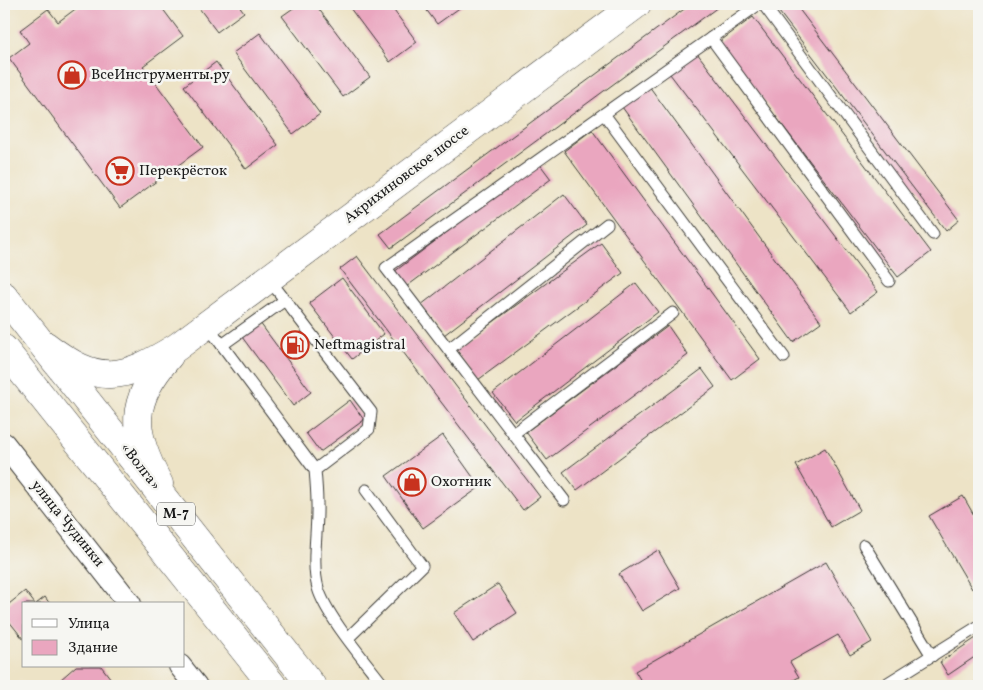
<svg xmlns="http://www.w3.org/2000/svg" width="983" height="690" font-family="Vollkorn,serif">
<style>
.building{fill:#eaa6bf}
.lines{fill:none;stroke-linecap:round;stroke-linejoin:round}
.service-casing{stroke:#3b3a36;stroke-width:13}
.minor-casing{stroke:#3b3a36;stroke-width:24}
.secondary-casing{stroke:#3b3a36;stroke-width:29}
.trunk-casing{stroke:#3b3a36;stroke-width:29}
.service{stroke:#fff;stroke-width:11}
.minor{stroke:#fff;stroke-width:22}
.secondary{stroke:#fff;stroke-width:28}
.trunk{stroke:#fff;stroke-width:28}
.labels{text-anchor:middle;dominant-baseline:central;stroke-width:5;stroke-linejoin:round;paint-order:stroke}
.shield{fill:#f6f6f2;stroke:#5d5d5c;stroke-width:1}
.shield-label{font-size:14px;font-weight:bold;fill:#1c1c1c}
.poi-label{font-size:15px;fill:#1c1c1c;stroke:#f6f6f2;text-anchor:start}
.street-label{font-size:15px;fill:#1c1c1c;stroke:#f6f6f2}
</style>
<rect width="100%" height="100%" fill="#f6f6f2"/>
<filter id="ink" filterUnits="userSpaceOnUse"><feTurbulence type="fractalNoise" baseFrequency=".02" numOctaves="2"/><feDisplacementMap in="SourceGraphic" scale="10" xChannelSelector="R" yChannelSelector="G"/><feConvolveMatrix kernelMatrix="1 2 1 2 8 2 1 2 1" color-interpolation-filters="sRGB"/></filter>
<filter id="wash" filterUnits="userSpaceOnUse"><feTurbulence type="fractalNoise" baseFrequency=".0096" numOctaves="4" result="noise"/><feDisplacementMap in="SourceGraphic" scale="20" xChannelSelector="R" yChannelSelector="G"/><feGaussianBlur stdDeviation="1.12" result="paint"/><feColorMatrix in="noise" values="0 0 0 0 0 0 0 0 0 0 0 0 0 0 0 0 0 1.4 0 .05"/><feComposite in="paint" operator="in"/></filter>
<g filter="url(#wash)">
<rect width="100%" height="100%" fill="#ede3c6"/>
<g id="blocks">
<g class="building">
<path d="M82,4h77l24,32 -40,30 60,81 -83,61 -111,-150 20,-15 -9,-13 28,-21 10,13z"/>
<path d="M196,4h42l6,8 -27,20z"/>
<path d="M299,4h16l55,73 -27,20 -61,-81z"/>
<path d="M347,4h42l28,38 -27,20z"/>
<path d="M422,4h43l-28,20z"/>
<path d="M691,4h31l-331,244 -11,-14z"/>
<path d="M773,4h22l164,216 -13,11z"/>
<path d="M753,17l178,235 -33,25 -179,-235z"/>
<path d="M260,33l60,81 -27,20 -60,-81z"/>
<path d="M697,53l181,239 -27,20 -181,-238z"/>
<path d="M216,62l62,83 -32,24 -62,-83z"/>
<path d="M649,86l172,236 -28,20 -171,-235z"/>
<path d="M592,130l168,229 -28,21 -168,-229z"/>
<path d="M539,163l12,16 -145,108 -12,-15z"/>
<path d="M564,194l23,31 -143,110 -23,-30z"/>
<path d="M601,243l22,30 -145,107 -23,-30z"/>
<path d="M357,256l183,241 -17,13 -183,-241z"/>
<path d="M342,278l42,56 -32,25 -43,-56z"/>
<path d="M636,283l22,29 -143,109 -22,-28z"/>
<path d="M260,323l51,69 -18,14 -51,-69z"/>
<path d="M668,326l20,29 -141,105 -21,-28z"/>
<path d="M702,369l13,18 -138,103 -14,-18z"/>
<path d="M350,400l14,20 -44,32 -14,-19z"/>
<path d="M443,435l37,52 -57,41 -37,-52z"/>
<path d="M825,448l35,62 -29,17 -35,-62z"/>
<path d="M963,496l16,28v60l-7,5 -43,-73z"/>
<path d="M658,550l22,38 -38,23 -23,-37z"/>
<path d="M826,562l46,80 -22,13 -12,-20 -48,27 9,15 -16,9h-19v-1l-3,1h-117l-9,-15z"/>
<path d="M498,584l19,29 -44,29 -19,-29z"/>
<path d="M25,591l10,13h-11v36l-20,-25v-7z"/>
<path d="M45,597l5,7h-14z"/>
<path d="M979,636v18l-31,21 -8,-13z"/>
<path d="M76,666h25l10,13 -8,7h-38l-5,-6z"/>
<path d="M979,679v7h-10z"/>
</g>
</g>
</g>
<g filter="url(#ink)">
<use href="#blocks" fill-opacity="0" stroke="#3b3a36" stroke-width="1"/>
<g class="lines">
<g class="service-casing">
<g id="service">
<path d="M763,4l170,230"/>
<path d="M711,38l178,243"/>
<path d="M604,114l180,243"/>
<path d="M268,278l103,134 -2,17 -54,41c1,11 2,22 2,34 1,26 -6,59 1,84 8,28 48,74 66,98"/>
<path d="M207,325l108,145"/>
<path d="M222,345l63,-45"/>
<path d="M449,349l158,-125"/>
<path d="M513,434l160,-121"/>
<path d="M564,500l-178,-232 373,-264"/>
<path d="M864,545l68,111"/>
<path d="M348,638l74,-72 -56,-76"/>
<path d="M883,686l96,-60"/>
</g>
</g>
<g class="minor-casing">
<g id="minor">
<path d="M4,444l126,160"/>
<path d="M180,666l16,20"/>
</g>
</g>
<g class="secondary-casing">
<g id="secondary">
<path d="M45,345c53,41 77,36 132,2l460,-343"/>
<path d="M159,484c-28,-52 -31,-82 10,-128"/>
</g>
</g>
<g class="trunk-casing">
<g id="trunk">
<path d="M4,296l308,390"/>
<path d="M4,349l269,337"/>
</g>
</g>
<use href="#service" class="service"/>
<use href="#minor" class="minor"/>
<use href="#secondary" class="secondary"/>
<use href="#trunk" class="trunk"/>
</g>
</g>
<defs>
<g id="shop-ring" transform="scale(1.4375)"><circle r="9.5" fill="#f6f6f2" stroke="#c8321e" stroke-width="1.5"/><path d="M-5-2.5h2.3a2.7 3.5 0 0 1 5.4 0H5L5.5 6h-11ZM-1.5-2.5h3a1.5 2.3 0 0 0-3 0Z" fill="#c8321e"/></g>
<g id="supermarket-ring" transform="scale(1.4375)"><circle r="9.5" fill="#f6f6f2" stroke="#c8321e" stroke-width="1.5"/><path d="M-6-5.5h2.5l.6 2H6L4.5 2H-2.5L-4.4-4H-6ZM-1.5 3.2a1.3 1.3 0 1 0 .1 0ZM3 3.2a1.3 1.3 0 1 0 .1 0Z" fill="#c8321e"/></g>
<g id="fuel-ring" transform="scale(1.4375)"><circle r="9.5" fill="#f6f6f2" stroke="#c8321e" stroke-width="1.5"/><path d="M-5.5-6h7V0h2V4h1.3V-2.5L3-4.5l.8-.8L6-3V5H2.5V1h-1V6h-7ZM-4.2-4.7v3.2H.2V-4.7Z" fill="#c8321e"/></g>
</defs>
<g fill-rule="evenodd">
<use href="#shop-ring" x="72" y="75"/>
<use href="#supermarket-ring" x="120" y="171"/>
<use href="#fuel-ring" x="295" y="345"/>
<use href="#shop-ring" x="412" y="482"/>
</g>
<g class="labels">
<rect class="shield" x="157" y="502.5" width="38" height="23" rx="4"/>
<g class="shield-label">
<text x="176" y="514">М-7</text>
</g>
<g class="poi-label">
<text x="91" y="75">ВсеИнструменты.ру</text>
<text x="139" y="171">Перекрёсток</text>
<text x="314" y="345">Neftmagistral</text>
<text x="431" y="482">Охотник</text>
</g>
<g class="street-label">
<text transform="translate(407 175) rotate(-37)">Акрихиновское шоссе</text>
<text transform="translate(140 467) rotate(52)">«Волга»</text>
<text transform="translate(67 524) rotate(51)">улица Чудинки</text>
</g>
</g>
<rect width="983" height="690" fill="none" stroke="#f6f6f2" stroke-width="20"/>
<rect x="22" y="602" width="162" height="65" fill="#f6f6f2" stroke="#9f9f9c"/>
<rect x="32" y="619" width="25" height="8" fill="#ffffff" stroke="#9f9f9c"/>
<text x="68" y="628" font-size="15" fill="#1c1c1c">Улица</text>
<rect x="32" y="640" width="25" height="15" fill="#eaa6bf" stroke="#9f9f9c"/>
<text x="68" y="652" font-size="15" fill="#1c1c1c">Здание</text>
</svg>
